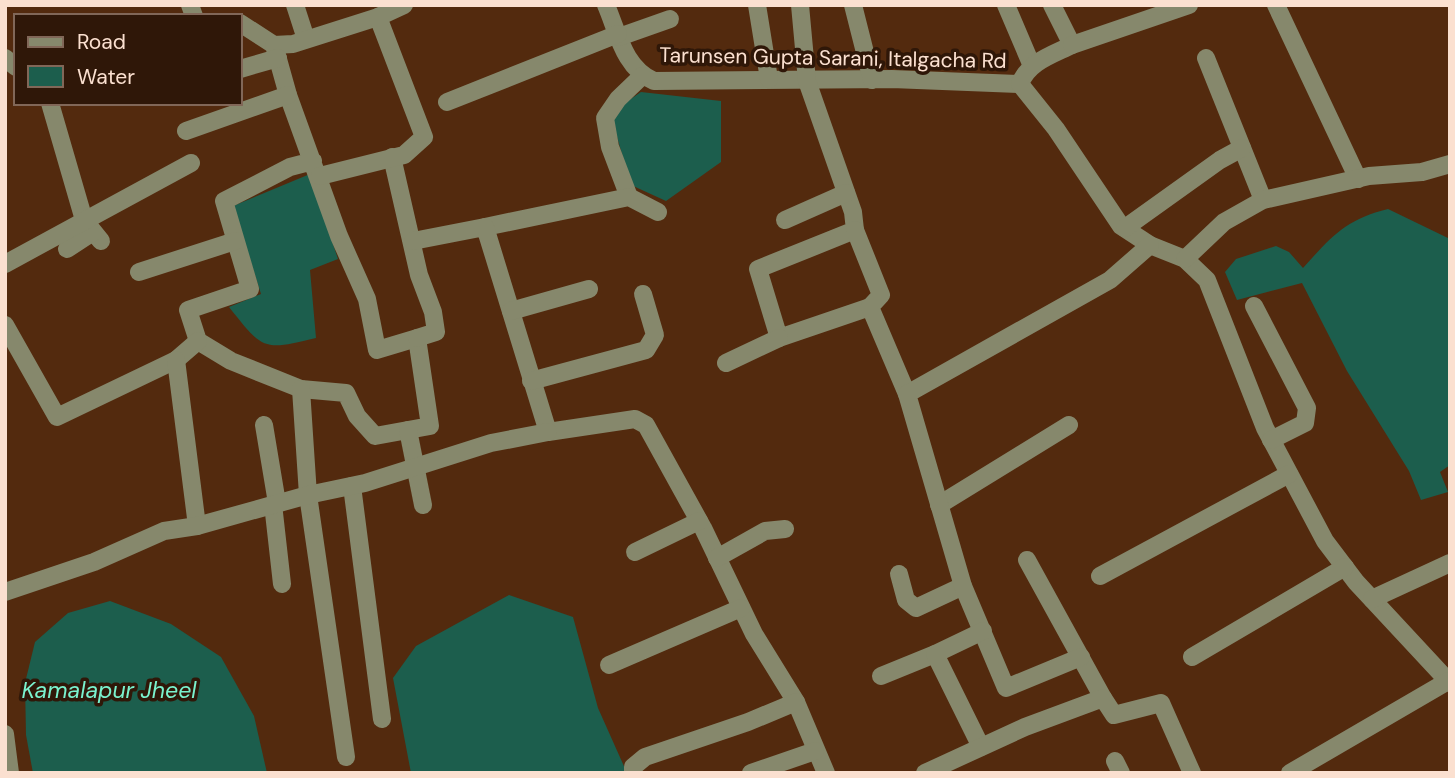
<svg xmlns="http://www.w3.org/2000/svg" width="1455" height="778" font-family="'DM Sans',sans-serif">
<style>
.water{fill:#1c5e4d}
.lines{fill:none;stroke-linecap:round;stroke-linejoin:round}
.minor{stroke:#86886c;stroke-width:18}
.labels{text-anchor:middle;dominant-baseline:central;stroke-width:7;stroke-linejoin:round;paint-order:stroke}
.street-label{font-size:21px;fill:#fbe0d0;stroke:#2f1708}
.water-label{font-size:23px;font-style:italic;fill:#7af2ce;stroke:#2f1708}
</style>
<rect width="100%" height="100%" fill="#532a0e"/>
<g class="water">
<path d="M641,92l80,9v61l-55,39 -35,-16 -21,-72z"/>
<path d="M310,174l28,85 -28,11 6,68c-53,13 -53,12 -87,-31l32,-13 -28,-88z"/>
<path d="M1388,209l62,30v226l-10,7 8,20 -27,8 -12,-29 -62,-100 -45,-88 -65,17 -12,-28 11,-13 40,-13 13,6 14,16c28,-31 43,-49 85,-59z"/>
<path d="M509,595l64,22 25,91 29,65h-216l-18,-95 23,-32z"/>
<path d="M110,601l61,23 50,33 33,59 13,57h-234l-7,-38 -1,-52 10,-41 33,-29z"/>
</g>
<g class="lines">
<g class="minor">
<path d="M190,5l4,11"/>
<path d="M295,5l11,34"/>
<path d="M606,5c12,28 18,63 48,76l238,-2 128,5"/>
<path d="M757,5l12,74"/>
<path d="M800,5l7,76 46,131 2,18 -97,39 21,69 91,-31"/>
<path d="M853,5l19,75"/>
<path d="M1006,5l26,61"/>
<path d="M1052,5l20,40c-20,10 -44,17 -52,39l36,45 65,97 29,19 35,14 22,21 58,148 60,113 31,41 94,101"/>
<path d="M1276,5l82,174"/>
<path d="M240,23l34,22 14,50 51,141 28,63 10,51 40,-12 13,88 -55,10 -18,-20 -11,-23 -45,-4 -70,-28 -33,-20 -10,-31 62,-21 -26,-88 66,-34 23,-6"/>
<path d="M619,37l51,-18"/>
<path d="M274,45l19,-1 85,-27"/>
<path d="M1072,45l117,-40"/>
<path d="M5,58l11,9"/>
<path d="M1206,58l57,142"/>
<path d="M240,69l38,-11"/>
<path d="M447,102l171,-68"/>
<path d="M50,103l34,117 17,21"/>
<path d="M186,131l102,-36"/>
<path d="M392,157l27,118 14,37 3,20 -19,6"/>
<path d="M320,176l84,-21 20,-18 -46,-120 26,-12"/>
<path d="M629,197l-19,-50 -5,-29 13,-19 24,-23"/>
<path d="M785,220l61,-27"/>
<path d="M485,227l144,-30 29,15"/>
<path d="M1125,228l95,-68 22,-12"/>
<path d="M855,230l26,65 -11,12 37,87"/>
<path d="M413,241l72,-14 63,205 87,-13 11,6 57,103 51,106 42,68 30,71"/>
<path d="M67,249l26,-17"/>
<path d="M1185,259l39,-37 39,-22 106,-24 53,-4 28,-8"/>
<path d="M5,264l186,-101"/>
<path d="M139,272l96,-31"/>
<path d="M1254,306l53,102 -2,15 -34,17"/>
<path d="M511,311l78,-22"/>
<path d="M5,325l52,92 119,-57 22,-19"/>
<path d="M176,360l21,166"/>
<path d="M726,363l53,-25"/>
<path d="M531,381l115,-31 9,-15 -12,-41"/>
<path d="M301,389l7,106 38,262"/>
<path d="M264,425l13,78"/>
<path d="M408,430l15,75"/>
<path d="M352,486l30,233"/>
<path d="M273,504l9,80"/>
<path d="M939,505l130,-80"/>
<path d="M635,552l64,-31"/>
<path d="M717,558l48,-27 20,-2"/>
<path d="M1027,560l76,138"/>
<path d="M899,574l7,26 10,8 47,-22"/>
<path d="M1100,576l189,-102"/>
<path d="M5,592l89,-30 70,-31 33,-5 111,-31 57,-12 126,-40 57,-11"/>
<path d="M1372,599l78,-36"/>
<path d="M1081,657l-75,31 -43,-102 -56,-192 203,-114 40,-35"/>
<path d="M1192,657l153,-90"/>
<path d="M609,665l132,-57"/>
<path d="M881,676l54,-22"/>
<path d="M5,734l5,39"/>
<path d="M981,747l-46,-93 48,-23"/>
<path d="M1115,761l6,12"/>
<path d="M633,773v-6l12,-10 103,-35 48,-20"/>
<path d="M751,773l64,-22"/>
<path d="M925,773l100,-46 78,-29 11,17 47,-12 31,70"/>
<path d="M1290,773l158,-92"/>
</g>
</g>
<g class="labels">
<g class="street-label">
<text transform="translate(833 58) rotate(1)">Tarunsen Gupta Sarani, Italgacha Rd</text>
</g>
<g class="water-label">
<text x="109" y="690">Kamalapur Jheel</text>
</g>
</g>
<rect width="1455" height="778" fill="none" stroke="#fbe0d0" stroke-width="14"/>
<rect x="14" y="14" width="228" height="91" fill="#2f1708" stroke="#816758" stroke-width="2"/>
<rect x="28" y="37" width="35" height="10" fill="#86886c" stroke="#816758" stroke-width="2"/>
<text x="77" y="49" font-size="21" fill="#fbe0d0">Road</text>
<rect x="28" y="66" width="35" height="21" fill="#1c5e4d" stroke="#816758" stroke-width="2"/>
<text x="77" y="84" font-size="21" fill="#fbe0d0">Water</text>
</svg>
